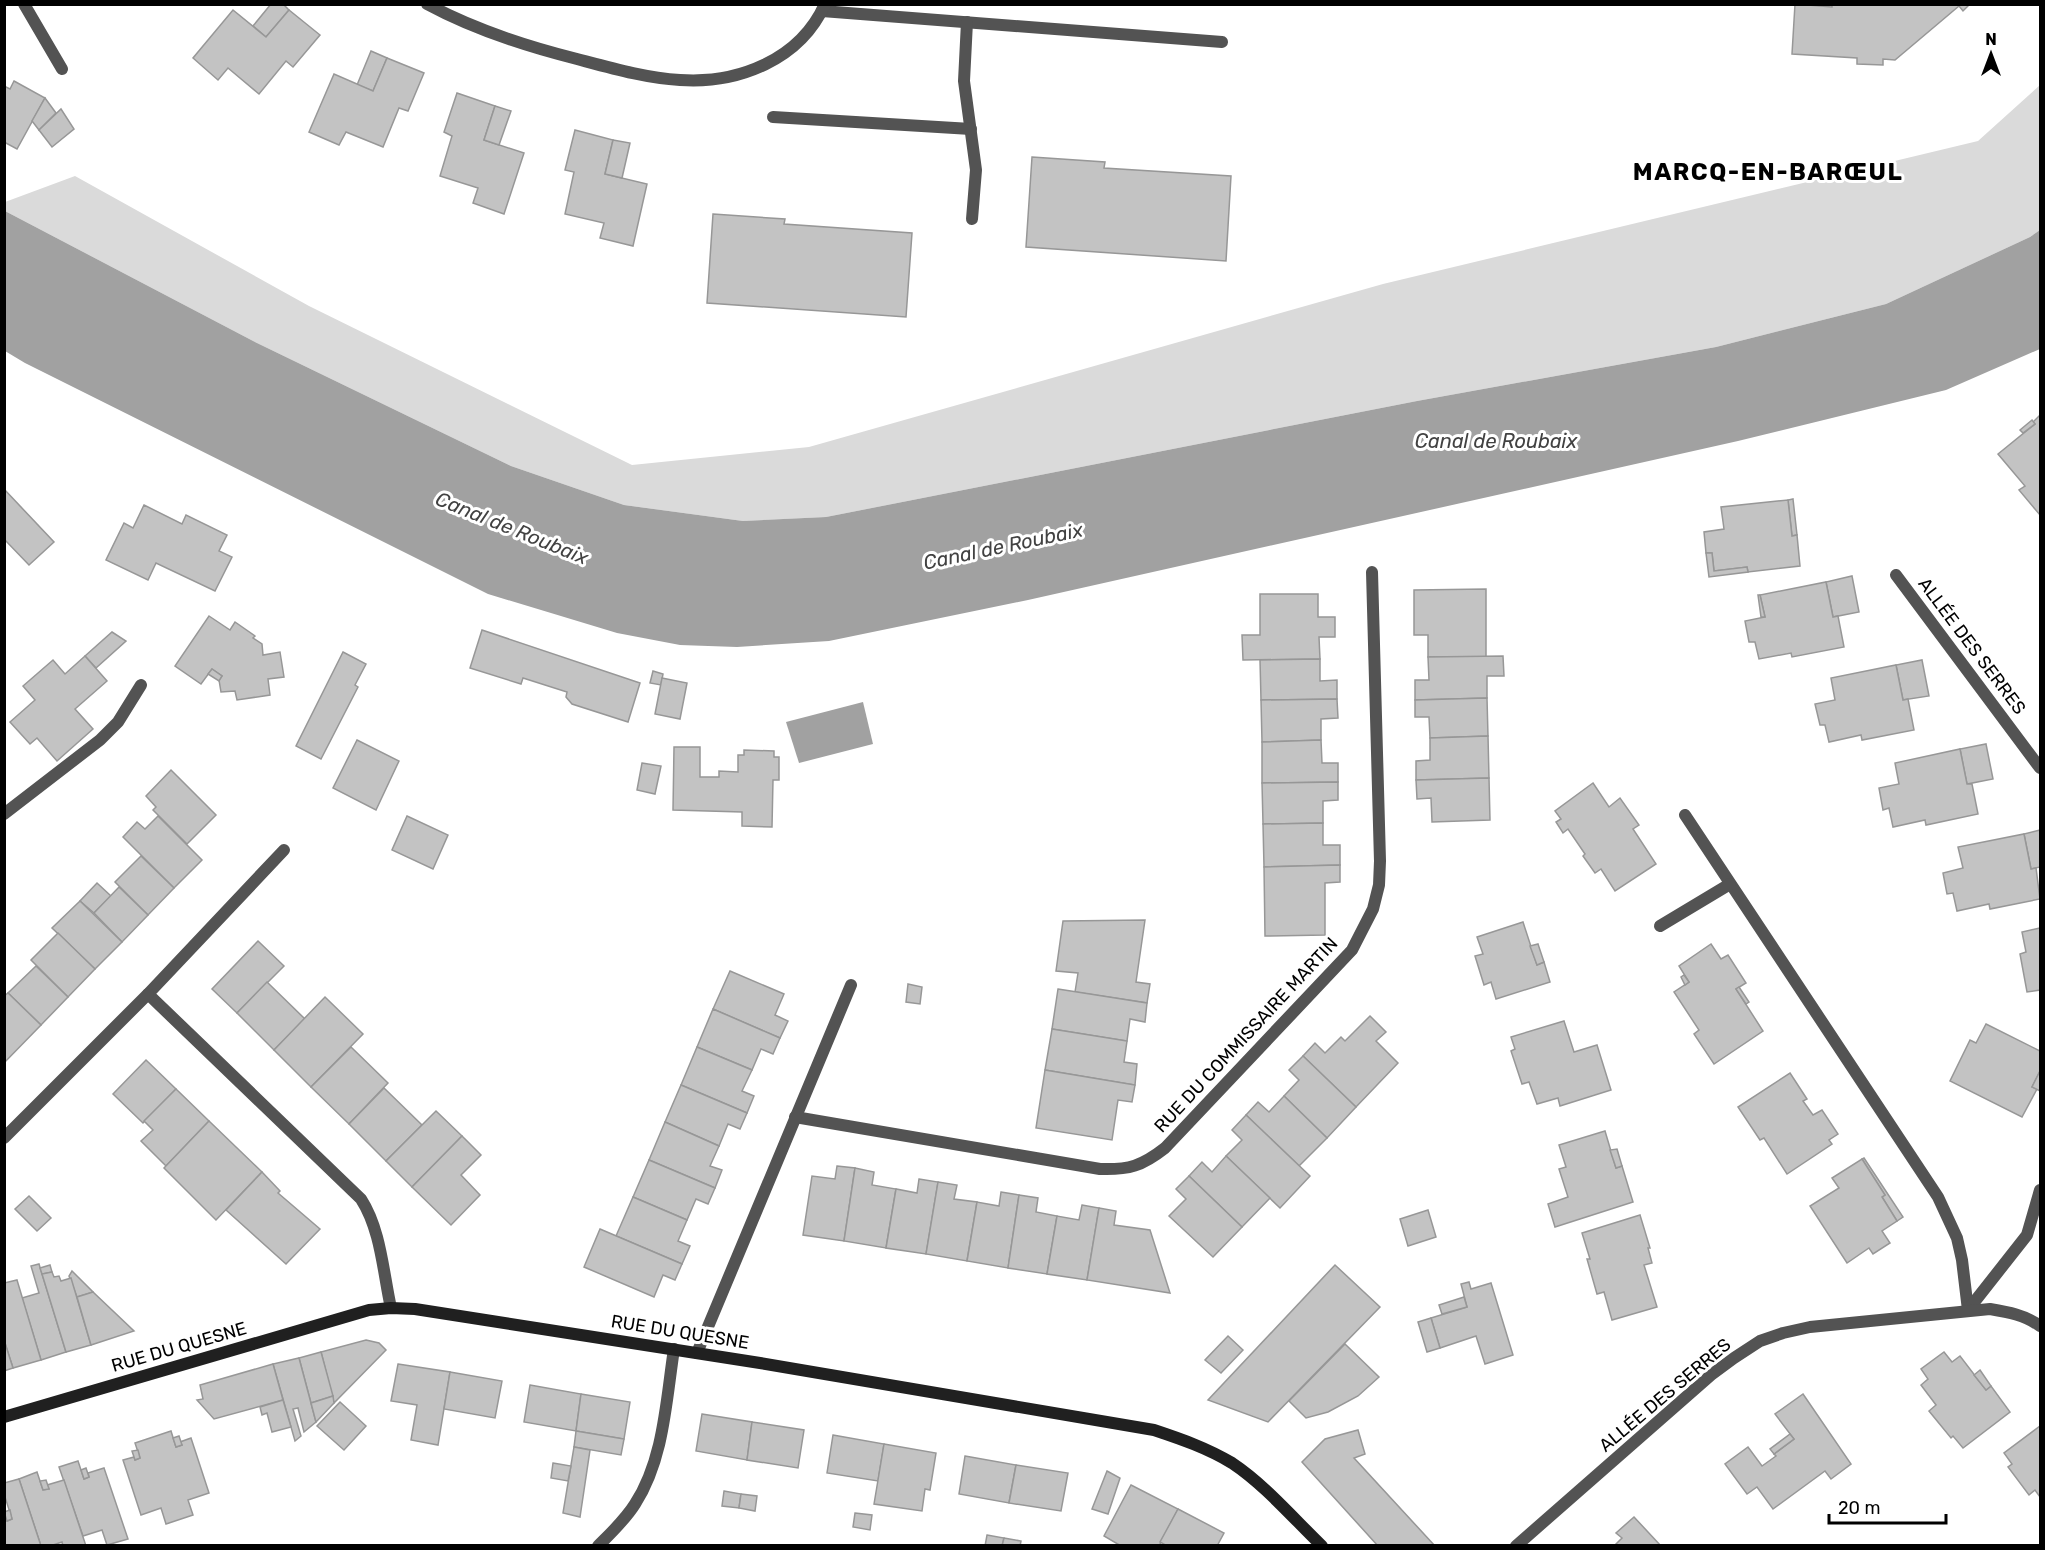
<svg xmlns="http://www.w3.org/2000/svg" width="2045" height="1550" font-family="Rubik,sans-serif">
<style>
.green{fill:#dadada}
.water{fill:#a1a1a1}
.building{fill:#c3c3c3;stroke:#979797;stroke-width:1.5}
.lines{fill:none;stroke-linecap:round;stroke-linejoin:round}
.lane{stroke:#535353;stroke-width:12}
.street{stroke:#535353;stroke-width:12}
.secondary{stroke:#202020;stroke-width:12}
.labels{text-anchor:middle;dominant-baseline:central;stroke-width:6;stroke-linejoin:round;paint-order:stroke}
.street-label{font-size:18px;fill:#000;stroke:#fff}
.water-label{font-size:20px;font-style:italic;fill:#424242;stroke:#fff}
.district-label{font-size:24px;font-weight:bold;letter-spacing:1.5px;fill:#000;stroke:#fff}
</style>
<rect width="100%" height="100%" fill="#fff"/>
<path class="green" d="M2040,85v145l-10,7 -144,67 -170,43 -299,54 -591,116 -83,4 -119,-16 -113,-39 -254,-123 -252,-132v-9l70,-26 234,130 323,159 177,-18 574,-163 595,-143z"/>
<g class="water">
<path d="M5,211l252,132 254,123 113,39 119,16 83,-4 591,-116 299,-54 170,-43 144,-67 10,-7v119l-94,41 -208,51 -710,159 -199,41 -92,6 -57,-2 -63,-12 -129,-39 -463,-231 -20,-12z"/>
<path d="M863,702l10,42 -74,19 -13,-41z"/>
</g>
<g class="building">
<path d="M271,4h12l6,6 -23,27 -13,-11z"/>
<path d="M1795,4l37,3v-3h138l-7,7 -4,-5 -64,54 -12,-1v6l-26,-1v-6l-65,-4z"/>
<path d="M233,10l33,27 23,-27 31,25 -27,32 -7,-6 -27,33 -31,-26 -10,12 -25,-22z"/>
<path d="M371,51l16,7 -14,33 -16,-6z"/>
<path d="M387,58l37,15 -16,38 -9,-3 -16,39 -37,-15 -7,13 -30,-13 25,-58 39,17z"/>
<path d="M14,81l31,17 -28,51 -13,-7v-56l6,3z"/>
<path d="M457,93l38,13 -11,34 40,13 -20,61 -31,-11 5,-15 -38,-12 12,-40 -8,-4z"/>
<path d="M45,98l11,15 -17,17 -7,-9z"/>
<path d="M495,106l16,5 -12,34 -15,-5z"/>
<path d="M61,109l13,20 -22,18 -13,-17z"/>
<path d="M575,130l38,10 -8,34 42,10 -14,62 -33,-8 4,-15 -39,-9 9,-42 -9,-2z"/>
<path d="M613,140l17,3 -8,35 -17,-4z"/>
<path d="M1032,157l73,5 -1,6 127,8 -5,85 -200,-14z"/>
<path d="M713,214l72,5 -1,5 128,9 -6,84 -199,-14z"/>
<path d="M2040,415v100l-21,-25 6,-4 -27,-32 37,-30 -2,-2z"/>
<path d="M2032,420l3,4 -12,9 -3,-3z"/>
<path d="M4,489l50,53 -25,23 -25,-26z"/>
<path d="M1793,499l4,36 -5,1 -4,-36z"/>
<path d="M1788,500l4,36 5,-1 3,31 -52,6 -1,-5 -33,4 -2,-18h-6l-2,-21 20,-3 -3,-22z"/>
<path d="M144,505l38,19 4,-9 41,20 -8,16 13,6 -17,34 -59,-28 -8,17 -42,-20 18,-37 9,5z"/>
<path d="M1706,553h6l2,18 33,-4 1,5 -39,5z"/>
<path d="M1852,576l7,36 -26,5 -7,-35z"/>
<path d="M1826,582l7,35 5,-1 6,31 -52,10 -1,-4 -32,6 -4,-17h-6l-4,-21 20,-4 -5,-22z"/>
<path d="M1486,589v68h-58v-22h-14v-45z"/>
<path d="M1260,594h58v23h17v20h-16l1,22 -77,1 -1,-25h18z"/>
<path d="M1758,595h2l5,22h-4z"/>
<path d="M209,616l21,14 5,-8 20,14 -2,2 9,6 1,11 17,-3 4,25 -16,2 2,16 -33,5 -2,-9 -14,1 -2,-12 3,-4 -10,-7 -11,15 -26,-18z"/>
<path d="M482,630l158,53 -12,39 -56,-18 -6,-7 1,-5 -44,-14 -2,6 -51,-16z"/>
<path d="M112,632l14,9 -30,27 -11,-12z"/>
<path d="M343,652l23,12 -11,21 3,2 -37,72 -25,-13z"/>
<path d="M85,656l22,25 -32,28 18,20 -36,32 -20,-23 -7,6 -20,-22 25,-22 -12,-14 30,-26 12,14z"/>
<path d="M1503,656l1,20h-17v22l-72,2v-20h14l-1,-23z"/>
<path d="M1320,659v22l17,-1v19l-76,1 -1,-40z"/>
<path d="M1922,660l7,36 -26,4 -7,-35z"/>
<path d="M1896,665l7,35 5,-1 6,31 -52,10 -1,-5 -32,7 -4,-17h-5l-5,-21 20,-4 -4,-22z"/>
<path d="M212,669l10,7 -3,5 -11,-7z"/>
<path d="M653,671l10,3 -2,11 -11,-2z"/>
<path d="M662,678l25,5 -7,36 -25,-5z"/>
<path d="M1487,698l1,38 -58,2 -1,-21h-14v-17z"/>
<path d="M1337,699l1,19 -17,1v21l-59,2 -1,-42z"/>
<path d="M1488,736l1,42 -73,2v-19l14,-1v-22z"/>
<path d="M357,740l42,21 -23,49 -43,-22z"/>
<path d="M1321,740l1,23h16v19l-76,1v-41z"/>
<path d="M1986,744l7,35 -26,5 -7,-35z"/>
<path d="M674,747h26v30h19v-6l19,1v-17h6v-5l30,1v6h5v23h-6l-1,47 -30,-1v-14l-69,-2z"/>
<path d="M1960,749l7,35h5l6,30 -52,11 -1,-5 -32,7 -4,-19 -6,2 -4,-22 20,-4 -4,-21z"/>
<path d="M642,763l19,3 -6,28 -18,-4z"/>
<path d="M171,770l45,45 -29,29 -34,-34 3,-3 -10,-11z"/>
<path d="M1489,778l1,42 -58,2 -1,-24 -14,1 -1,-19z"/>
<path d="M1338,782v18l-15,1v22l-60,1 -1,-41z"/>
<path d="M1593,783l16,24 11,-9 19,27 -6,4 23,35 -41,27 -14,-22 -6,4 -12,-17 2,-2 -17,-25 -5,4 -7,-11 5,-3 -6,-8z"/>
<path d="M158,816l44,44 -28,28 -51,-51 14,-15 8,7z"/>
<path d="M407,816l41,19 -15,34 -41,-19z"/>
<path d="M1323,823v22h17v20l-76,2 -1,-43z"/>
<path d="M2040,830v37l-9,2 -7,-35z"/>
<path d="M2024,834l7,35 5,-1 4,31 -50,10 -1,-5 -32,7 -4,-18 -6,1 -4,-21 20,-5 -5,-21z"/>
<path d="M141,856l33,32 -26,27 -33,-33z"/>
<path d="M1340,865v17l-15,1v52l-60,1 -1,-69z"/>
<path d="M97,883l14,13 -17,17 -14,-12z"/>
<path d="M119,887l29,28 -26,27 -28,-29z"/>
<path d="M80,901l42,41 -27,27 -43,-41z"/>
<path d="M1145,920l-9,62 14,2 -3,19 -72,-11 3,-19 -22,-2 7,-50z"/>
<path d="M1523,922l14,43 7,-3 6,20 -54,17 -5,-17 -7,3 -9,-29 8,-2 -6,-17z"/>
<path d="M2040,928v62l-13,2 -7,-38 6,-2 -4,-20z"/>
<path d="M58,933l37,36 -27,28 -37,-37z"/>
<path d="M258,941l26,25 -47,47 -25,-24z"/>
<path d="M1538,944l6,18 -7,3 -7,-19z"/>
<path d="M1711,944l10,15 7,-4 18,28 -10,6 27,42 -49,33 -20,-30 5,-4 -25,-38 15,-10 -10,-16z"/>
<path d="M36,966l32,31 -27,28 -33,-32z"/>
<path d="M730,971l54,23 -9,21 13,6 -8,17 -67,-29z"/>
<path d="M1684,975l5,7 -4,3 -4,-8z"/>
<path d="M267,982l38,37 -31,31 -37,-37z"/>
<path d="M908,984l14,3 -2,17 -14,-2z"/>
<path d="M1739,987l10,15 -3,2 -10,-15z"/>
<path d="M1058,989l89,14 -2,19 -15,-3 -3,22 -75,-12z"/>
<path d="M8,993l33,32 -37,38v-67z"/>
<path d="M325,997l38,37 -52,53 -37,-37z"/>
<path d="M713,1009l67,29 -7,16 -12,-5 -9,21 -55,-23z"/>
<path d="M1370,1016l16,16 -10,9 22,22 -42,44 -53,-51 12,-13 10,10 16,-16 4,4z"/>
<path d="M1564,1021l10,31 23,-7 14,45 -51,16 -2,-8 -21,6 -8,-22 -7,2 -11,-33 4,-2 -4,-12z"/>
<path d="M1986,1024l54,27v20l-8,16 5,2 -15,28 -72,-36 20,-41 6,3z"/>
<path d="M1052,1029l75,12 -3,21 13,2 -2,21 -90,-15z"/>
<path d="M351,1047l37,36 -39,41 -38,-37z"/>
<path d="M697,1047l55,23 -10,21 12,5 -7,17 -66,-28z"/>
<path d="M1303,1056l53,51 -29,31 -43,-42 15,-16 -10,-10z"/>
<path d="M146,1060l30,29 -33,34 -30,-29z"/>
<path d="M1045,1070l90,15 -3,17 -14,-2 -6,40 -76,-12z"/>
<path d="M2040,1071v20l-8,-4z"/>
<path d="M1790,1073l17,26 -4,2 10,14 9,-5 16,24 -9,6 3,4 -45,30 -23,-36 -4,2 -22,-33z"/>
<path d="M681,1085l66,28 -7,16 -12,-5 -9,22 -54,-24z"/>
<path d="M384,1088l38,37 -36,36 -37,-37z"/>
<path d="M176,1089l33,32 -43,45 -25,-25 12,-11 -9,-9z"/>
<path d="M1284,1096l43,42 -28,28 -53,-51 12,-13 11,10z"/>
<path d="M436,1111l26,25 -50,51 -26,-26z"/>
<path d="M1246,1115l64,61 -30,32 -54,-52 16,-16 -10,-10z"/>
<path d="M209,1121l53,51 -46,48 -52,-52z"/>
<path d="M665,1122l54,24 -9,20 12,4 -7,18 -66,-28z"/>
<path d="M1605,1131l11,37 6,-2 11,36 -78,25 -7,-23 20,-7 -9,-28 7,-2 -7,-22z"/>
<path d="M462,1136l19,19 -20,20 19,20 -29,30 -39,-38z"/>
<path d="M1617,1149l5,17 -6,2 -6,-18z"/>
<path d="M1226,1156l44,42 -28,29 -53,-51 13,-14 10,10z"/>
<path d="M1864,1158l39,59 -6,4 -15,-24 3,-2 -23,-36z"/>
<path d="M1862,1159l23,36 -3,2 15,24 -15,10 8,12 -17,11 -4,-6 -22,15 -37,-57 29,-18 -7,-10z"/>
<path d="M649,1160l66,28 -7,16 -12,-5 -9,21 -54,-23z"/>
<path d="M837,1166l18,2 -11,73 -41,-6 9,-59 23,3z"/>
<path d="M855,1168l19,4 -2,13 24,4 -10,59 -42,-7z"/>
<path d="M262,1172l18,19 -2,2 42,36 -34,35 -60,-54z"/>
<path d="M1189,1176l53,51 -29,30 -44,-41 17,-17 -10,-10z"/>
<path d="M919,1179l19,3 -12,72 -40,-6 10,-59 21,4z"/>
<path d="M938,1182l19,3 -3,14 23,3 -10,59 -41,-7z"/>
<path d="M1001,1192l18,3 -11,73 -41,-7 10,-59 22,4z"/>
<path d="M1019,1195l19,3 -2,14 21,4 -10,58 -39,-6z"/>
<path d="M29,1196l22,22 -14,13 -22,-22z"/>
<path d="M633,1197l54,23 -9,21 12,5 -8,18 -66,-28z"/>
<path d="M1082,1205l17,3 -12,72 -40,-6 10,-58 22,4z"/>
<path d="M1099,1208l17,3 -2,14 36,5 20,63 -83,-13z"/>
<path d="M1428,1210l8,27 -28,9 -8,-27z"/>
<path d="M1640,1215l10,33h-2l4,15 -8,2 13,42 -45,13 -8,-28 -7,2 -10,-35h3l-8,-26z"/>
<path d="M600,1229l82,35 -7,16 -12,-5 -9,22 -70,-30z"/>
<path d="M39,1264l27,88 -25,8 -19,-62 17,-5 -8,-27z"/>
<path d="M50,1265l2,7 -10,2 -2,-6z"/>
<path d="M1335,1265l45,42 -112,115 -60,-22z"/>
<path d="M72,1271l21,21 -16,5 -8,-21z"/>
<path d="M52,1272l2,5 5,-1 2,5 10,-3 20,67 -25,7 -24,-78z"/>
<path d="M17,1280l24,80 -28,8 -9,-28v-57z"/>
<path d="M1469,1282l2,7 20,-6 22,72 -28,9 -9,-28 -36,12 -9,-30 36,-11 -6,-23z"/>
<path d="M93,1292l41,39 -43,14 -14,-48z"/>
<path d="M1464,1297l3,10 -25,7 -3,-9z"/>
<path d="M1431,1318l9,30 -13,4 -9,-30z"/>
<path d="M1228,1336l15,14 -22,23 -16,-13z"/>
<path d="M4,1340l9,28 -9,3z"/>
<path d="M366,1340l13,3 7,7 -52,53 -13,-51z"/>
<path d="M1345,1344l34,33 -21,19 -30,16 -22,6 -17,-17z"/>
<path d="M321,1352l12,44 -22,7 -12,-45z"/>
<path d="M1944,1352l8,10 8,-6 26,34 5,-4 19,26 -47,36 -10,-12 -2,2 -22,-27 7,-6 -15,-20 7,-6 -7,-10z"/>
<path d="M299,1358l17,64 -12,10 -6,-24 -5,1 8,27 -6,5 -22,-77z"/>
<path d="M273,1364l10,36 -69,19 -17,-19 6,-1 -3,-14z"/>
<path d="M398,1364l52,8 -12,73 -27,-5 6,-35 -26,-4z"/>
<path d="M1980,1370l11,16 -5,4 -12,-15z"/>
<path d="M450,1372l52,9 -7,37 -51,-9z"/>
<path d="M530,1385l51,9 -5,37 -52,-9z"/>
<path d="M581,1394l49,8 -6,37 -48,-8z"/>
<path d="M1803,1394l48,70 -20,15 -6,-8 -52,38 -16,-22 -10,7 -22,-30 23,-17 14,19 14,-10 -2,-2 20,-15 -19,-25z"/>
<path d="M333,1396l1,7 -18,19 -5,-19z"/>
<path d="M283,1400l8,27 -19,5 -5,-19 -5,2 -2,-8z"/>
<path d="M340,1402l26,24 -22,24 -27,-24z"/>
<path d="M702,1414l50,8 -5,38 -51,-9z"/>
<path d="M752,1422l52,8 -6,38 -51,-8z"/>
<path d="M2040,1426v71l-5,-7 -6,5 -21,-28 4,-3 -8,-11z"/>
<path d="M1358,1430l7,24 -11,4 81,88h-57l-76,-84 23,-23z"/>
<path d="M171,1431l5,16 6,-2 -2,-3 11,-4 18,55 -21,7 5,15 -27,9 -5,-16 -20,7 -18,-55 11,-3 1,3 5,-2 -5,-15z"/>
<path d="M576,1431l48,8 -3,16 -47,-8z"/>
<path d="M1790,1434l4,5 -20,15 -4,-5z"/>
<path d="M833,1435l51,9 -6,37 -51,-8z"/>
<path d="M179,1436l3,9 -6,2 -3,-9z"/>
<path d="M884,1444l52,9 -6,37 -5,-1 -3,22 -48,-7z"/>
<path d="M574,1447l16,3 -10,67 -17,-4z"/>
<path d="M138,1450l2,8 -5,2 -3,-9z"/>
<path d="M965,1456l51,9 -7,38 -50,-9z"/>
<path d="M78,1461l6,18 5,-2 -1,-4 16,-5 24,71 -21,6 -5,-15 -19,6 -24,-69z"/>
<path d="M553,1463l18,3 -3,15 -17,-3z"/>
<path d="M1016,1465l52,8 -7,38 -52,-8z"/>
<path d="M86,1468l3,9 -5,2 -3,-9z"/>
<path d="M1107,1471l13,7 -12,36 -16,-5z"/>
<path d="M37,1472l6,18 6,-1 -2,-4 17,-5 22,66h-23l-1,-4 -12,4h-9l-22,-67z"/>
<path d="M19,1479l22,67h-37v-28l3,3 5,-2 -8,-25v-11z"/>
<path d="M46,1480l3,9 -6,1 -3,-9z"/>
<path d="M1131,1485l47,24 -19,37h-38l-17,-10z"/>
<path d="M724,1491l17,3 -2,14 -17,-2z"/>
<path d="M741,1494l16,2 -2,15 -16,-3z"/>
<path d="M1178,1509l46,24 -7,13h-50l-7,-4z"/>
<path d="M10,1510l2,9 -5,2 -3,-9z"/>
<path d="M855,1513l17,2 -2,15 -17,-3z"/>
<path d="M1634,1517l27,29h-47l8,-8 -6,-5z"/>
<path d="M987,1535l17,3 -2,8h-17z"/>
<path d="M1004,1538l17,3 -1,5h-18z"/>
</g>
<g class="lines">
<g class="lane">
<path d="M822,11l400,31"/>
<path d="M967,22l-3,59 12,89 -4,49"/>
<path d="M773,117l198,12"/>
</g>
<g class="street">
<path d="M24,4l38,65"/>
<path d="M427,4c48,26 98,42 150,55 34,9 69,19 103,21 58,4 120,-20 145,-76"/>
<path d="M1896,575l144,193"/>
<path d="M4,814l96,-74 18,-18 23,-37"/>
<path d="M1685,815l253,382 19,41 5,22 6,50"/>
<path d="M284,850l-136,144 213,205c20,31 22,73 30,109"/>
<path d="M1660,926l70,-42"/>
<path d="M795,1117l305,52c29,1 42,-3 65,-21l187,-198 21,-41 6,-24 1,-24 -8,-289"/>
<path d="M4,1138l144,-144"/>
<path d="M1968,1310l59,-75 13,-45"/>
<path d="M697,1353l154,-368"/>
<path d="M598,1546c13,-13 27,-26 37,-42 29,-45 31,-103 39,-155"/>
<path d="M1516,1546l195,-171 23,-17 26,-17 23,-8 27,-6 180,-18c18,3 35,6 50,17"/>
</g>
<path class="secondary" d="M4,1417l365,-107 22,-2 24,1 345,54 394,67c27,9 53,18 78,33 33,22 61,55 90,83"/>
</g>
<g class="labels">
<g class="street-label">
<text transform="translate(1972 646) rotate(53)">ALLÉE DES SERRES</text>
<text transform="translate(1246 1035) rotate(-47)">RUE DU COMMISSAIRE MARTIN</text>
<text transform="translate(680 1332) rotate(9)">RUE DU QUESNE</text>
<text transform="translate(179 1347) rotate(-16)">RUE DU QUESNE</text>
<text transform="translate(1665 1395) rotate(-40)">ALLÉE DES SERRES</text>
</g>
<g class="water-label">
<text x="1496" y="441">Canal de Roubaix</text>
<text transform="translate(512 528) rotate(22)">Canal de Roubaix</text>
<text transform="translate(1003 546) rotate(-12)">Canal de Roubaix</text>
</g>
<g class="district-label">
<text x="1768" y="172">MARCQ-EN-BARŒUL</text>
</g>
</g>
<rect width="2045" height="1550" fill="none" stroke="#000000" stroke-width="12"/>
<g transform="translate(1991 54)" stroke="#ffffff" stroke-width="4.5" paint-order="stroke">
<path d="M0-4.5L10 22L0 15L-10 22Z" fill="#000000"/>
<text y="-9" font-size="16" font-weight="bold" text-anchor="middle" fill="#000000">N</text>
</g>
<path d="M1829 1514v9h117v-9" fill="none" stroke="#000000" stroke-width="3"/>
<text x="1838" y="1514" font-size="18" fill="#000000" stroke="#ffffff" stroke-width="4.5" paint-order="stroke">20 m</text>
</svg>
